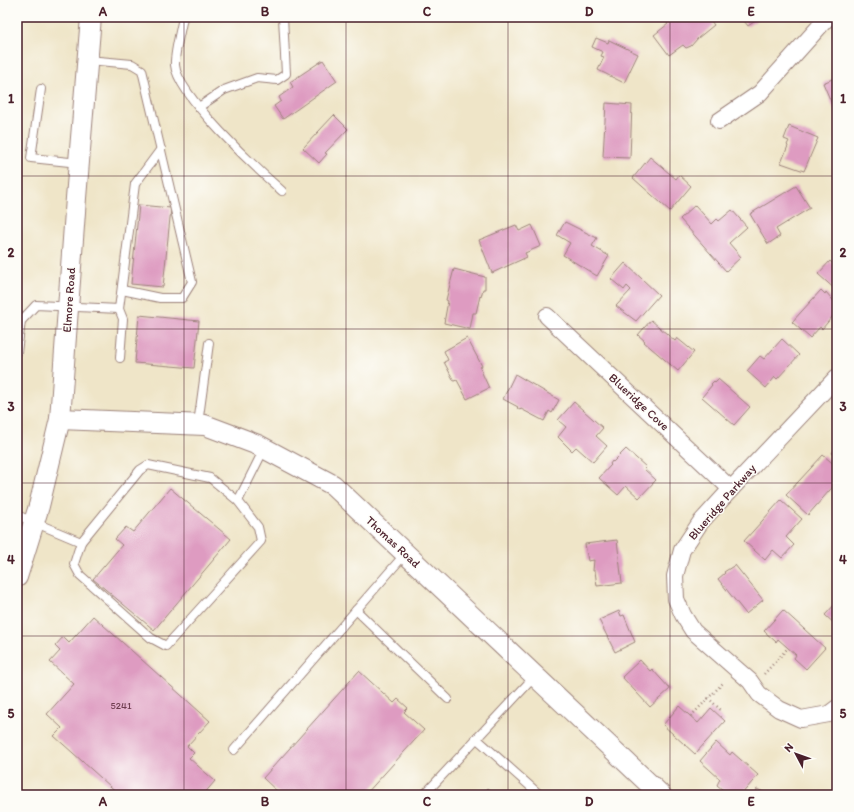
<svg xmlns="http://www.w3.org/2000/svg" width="854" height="812" font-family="Itim,sans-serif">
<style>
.building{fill:#de9bc1}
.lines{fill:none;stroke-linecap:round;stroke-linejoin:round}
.service-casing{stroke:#9c827a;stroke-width:10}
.minor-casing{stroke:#9c827a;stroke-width:18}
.tertiary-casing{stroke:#9c827a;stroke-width:22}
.path{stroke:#9c827a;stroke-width:2.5;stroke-dasharray:1 3;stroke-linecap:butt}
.service{stroke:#fff;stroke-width:8}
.minor{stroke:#fff;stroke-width:16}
.tertiary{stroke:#fff;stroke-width:20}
.grid{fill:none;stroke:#4a1f2b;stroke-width:1;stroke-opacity:0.55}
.labels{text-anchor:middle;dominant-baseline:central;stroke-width:3;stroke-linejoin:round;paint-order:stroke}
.number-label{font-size:10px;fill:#6f3e50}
.street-label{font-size:12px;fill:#4a1f2b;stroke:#fdfcf7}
.neatline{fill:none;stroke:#4a1f2b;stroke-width:1.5}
.grid-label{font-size:13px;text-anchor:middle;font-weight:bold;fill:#4a1f2b}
</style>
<rect width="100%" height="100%" fill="#fdfcf7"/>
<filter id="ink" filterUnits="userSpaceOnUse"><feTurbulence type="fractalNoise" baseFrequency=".025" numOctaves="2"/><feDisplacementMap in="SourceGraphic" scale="8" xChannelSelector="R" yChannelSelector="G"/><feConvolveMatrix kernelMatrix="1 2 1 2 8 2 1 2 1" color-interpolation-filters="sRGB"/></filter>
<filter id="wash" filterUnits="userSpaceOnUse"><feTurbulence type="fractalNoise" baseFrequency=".012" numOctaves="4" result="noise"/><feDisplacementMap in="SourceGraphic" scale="16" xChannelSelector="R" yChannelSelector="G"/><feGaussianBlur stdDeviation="0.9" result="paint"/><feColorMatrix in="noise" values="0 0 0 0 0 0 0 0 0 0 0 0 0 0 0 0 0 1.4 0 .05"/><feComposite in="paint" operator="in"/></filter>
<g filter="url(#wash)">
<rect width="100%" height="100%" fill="#efe5c8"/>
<g id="blocks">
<g class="building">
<path d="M662,17h46l6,8 -16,13 -7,8 -5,2 -3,-3 -14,10 -15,-20 14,-11z"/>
<path d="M741,17h20l-13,9z"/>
<path d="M596,38l12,5 1,-3 29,14 -14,29 -26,-13 6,-13 -3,-1 2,-4 -11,-5z"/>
<path d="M323,60l14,21 -54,38 -9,-13 7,-5 -2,-4 14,-10 -3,-5z"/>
<path d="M837,77v39l-14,-33z"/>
<path d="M606,103l26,2 -2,53 -27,-1z"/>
<path d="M334,115l14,14 -23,24 2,1 -8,9 -16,-15z"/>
<path d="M789,126l29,12 -14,33 -23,-8 7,-17 -1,-1 2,-4 -5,-2z"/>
<path d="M650,157l26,22 3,-4 12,11 -21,25 -37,-33z"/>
<path d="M796,186l14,22 -34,21 4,7 -12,8 -18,-30z"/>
<path d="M139,205l32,3 -8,79 -32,-3z"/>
<path d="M695,205l17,19 5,-5 2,2 13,-11 15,17 -18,16 12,14 -15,14 -46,-52z"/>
<path d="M565,222l32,16 -5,8 17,10 -12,20 -34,-21 7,-12 -13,-8z"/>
<path d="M516,225l3,6 13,-6 9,21 -16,7 2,4 -35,16 -13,-33z"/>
<path d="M830,261l7,7v23l-19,-17z"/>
<path d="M625,263l34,32 -23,26 -20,-15 15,-16 -4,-4 -3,4 -13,-11z"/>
<path d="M454,269l31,8v12h-2l-2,8 -1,-1 -4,17h-3l-3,16 -26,-6 4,-22 -2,-1z"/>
<path d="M821,290l4,4 1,-2 11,13v6l-15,18 -2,-2 -10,11 -18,-16z"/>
<path d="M139,315l60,6 -5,47 -59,-5z"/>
<path d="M651,320l24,21 2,-3 17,14 -16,19 -34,-29 1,-1 -7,-6z"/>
<path d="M467,338l15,28 -2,1 3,8 6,13 -22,11 -10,-19 -3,1 -10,-19 4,-2 -4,-9z"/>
<path d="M782,339l17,16 -22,24 -2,-2 -9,11 -19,-17 13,-15 4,3z"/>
<path d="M515,374l44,26 -7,13 -3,-2 -5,10 -23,-12 -1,1 -3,-2 1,-1 -15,-8z"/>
<path d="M718,379l32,28 -16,18 -32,-28 10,-12 -1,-1 3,-3 1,1z"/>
<path d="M574,402l29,26 -7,8 11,10 -14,16 -17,-15 -4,4 -14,-14 8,-10 -8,-7z"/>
<path d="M837,446v11l-5,-4z"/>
<path d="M626,449l20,18 -2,2 12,11 -17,18 -13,-12 -8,9 -19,-17 12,-13 -1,-1 2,-3 1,1z"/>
<path d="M823,455l14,12v15l-29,33 -22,-20z"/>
<path d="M170,488l61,51 -77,91 -61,-51 29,-34 -7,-6 11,-12 7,5z"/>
<path d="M781,500l21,19 -16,18 8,8 -12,13 -9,-8 -8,10 -21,-19z"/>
<path d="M617,540l5,43 -25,3 -2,-15h-2l1,-11 -6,1 -3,-17z"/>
<path d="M735,565l28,35 -17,14 -28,-35 7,-6 -1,-1z"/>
<path d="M837,602v24l-12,-11z"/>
<path d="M783,610l42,38 -19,21 -12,-11 2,-3 -18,-16 -2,3 -12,-11z"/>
<path d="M619,611l2,5 3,-1 11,27 -20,10 -16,-32z"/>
<path d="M93,616l117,105 -23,25 7,7 -5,5 26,23 -12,14h-83l-66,-59 8,-8 -15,-14 27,-30 -24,-22 10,-11 -5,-5 8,-9 6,6z"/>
<path d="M640,660l10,11 2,-2 18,20 -20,18 -28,-30z"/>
<path d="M359,671l35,32 4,-4 10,9 -4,4 20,18 -59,65h-84l-18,-17z"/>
<path d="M679,706l19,17 13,-15 14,13 -30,33 -32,-29z"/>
<path d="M716,742l14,13 2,-3 26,23 -17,20h-12l-12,-10 3,-6 -20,-18z"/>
<path d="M488,788l8,7h-15z"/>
<path d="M757,789l13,6h-16z"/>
</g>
</g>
</g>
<g filter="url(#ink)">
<use href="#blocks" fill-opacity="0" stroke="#9c827a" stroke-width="1"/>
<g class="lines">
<g class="service-casing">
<g id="service">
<path d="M183,17c-2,12 -9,37 -8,48 2,30 83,105 107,126"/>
<path d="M88,60l44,4 10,6 50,212 -10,16h-22l-38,-8"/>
<path d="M41,89l-10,69 48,5"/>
<path d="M199,107l25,-17 33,-12 20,2 9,-6 -3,-57"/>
<path d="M119,309l4,10 -3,39"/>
<path d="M17,352l4,-31 15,-16 83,4 16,-125 26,-35"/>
<path d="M198,424l11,-81"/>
<path d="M17,515l64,27 59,-72 8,-5 62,13 28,23 26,-52"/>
<path d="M81,542l-7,22 6,11 71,63 15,8 95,-105 -3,-14 -20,-26"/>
<path d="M356,610l92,89"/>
<path d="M476,738l64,57"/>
<path d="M234,750l171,-196"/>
<path d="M424,795l111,-119"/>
</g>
</g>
<g class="minor-casing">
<g id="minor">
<path d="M719,121l41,-28 68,-76"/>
<path d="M547,316l184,173"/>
<path d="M837,377l-106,112 -31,34 -18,27 -7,26 1,23 7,16 10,16 57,50 9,13 20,15 22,10 28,-5 8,-6"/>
</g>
</g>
<g class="tertiary-casing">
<g id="tertiary">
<path d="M60,419l145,6 53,20 75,40 328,310"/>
<path d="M17,577l22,-71 21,-87 16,-221 15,-181"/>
</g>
</g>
<g class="path">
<path d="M764,674l23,-25"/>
<path d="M708,698l14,13"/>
<path d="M691,716l33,-34"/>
</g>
<use href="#service" class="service"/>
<use href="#minor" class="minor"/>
<use href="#tertiary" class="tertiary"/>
</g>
</g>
<path class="grid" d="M184,17v778M346,17v778M508,17v778M670,17v778M17,176h820M17,329h820M17,483h820M17,636h820"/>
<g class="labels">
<g class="number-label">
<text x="121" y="705">5241</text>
</g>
<g class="street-label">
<text transform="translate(69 300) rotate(-86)">Elmore Road</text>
<text transform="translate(639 402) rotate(43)">Blueridge Cove</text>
<text transform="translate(722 502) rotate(-49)">Blueridge Parkway</text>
<text transform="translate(393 542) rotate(43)">Thomas Road</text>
</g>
</g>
<rect width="854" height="812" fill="none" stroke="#fdfcf7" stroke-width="44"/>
<g transform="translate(796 754) rotate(311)" stroke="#fdfcf7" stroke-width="3" paint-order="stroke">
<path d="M0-3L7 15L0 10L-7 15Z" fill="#4a1f2b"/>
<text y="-6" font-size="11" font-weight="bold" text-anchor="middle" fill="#4a1f2b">N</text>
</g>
<rect x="22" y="22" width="810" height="768" class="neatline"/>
<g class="grid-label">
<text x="103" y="16">A</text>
<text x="265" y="16">B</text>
<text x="427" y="16">C</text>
<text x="589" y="16">D</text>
<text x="751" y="16">E</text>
<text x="11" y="103">1</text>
<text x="843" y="103">1</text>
<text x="11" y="257">2</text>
<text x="843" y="257">2</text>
<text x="11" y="411">3</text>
<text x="843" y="411">3</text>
<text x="11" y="564">4</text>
<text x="843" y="564">4</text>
<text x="11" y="718">5</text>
<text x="843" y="718">5</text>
<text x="103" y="806">A</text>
<text x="265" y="806">B</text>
<text x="427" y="806">C</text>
<text x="589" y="806">D</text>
<text x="751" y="806">E</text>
</g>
</svg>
